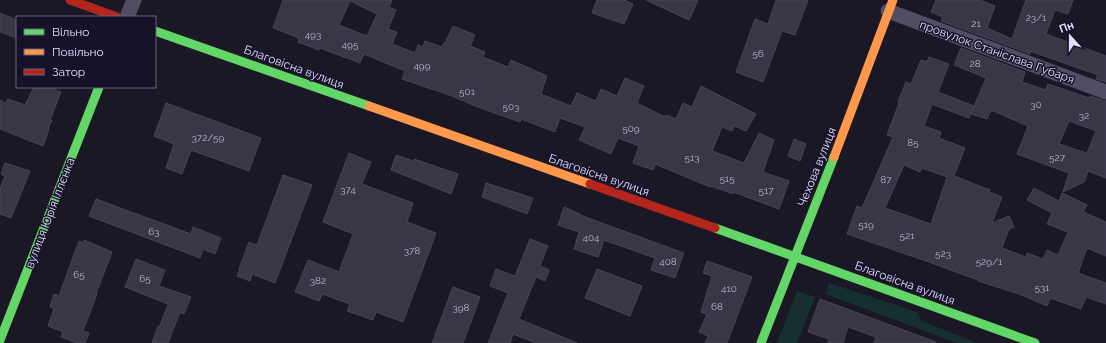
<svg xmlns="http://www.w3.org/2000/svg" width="1106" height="343" font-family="Raleway,sans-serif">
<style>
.green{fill:#163032}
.building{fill:#393646;stroke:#474358;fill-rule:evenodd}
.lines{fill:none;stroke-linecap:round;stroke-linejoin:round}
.street{stroke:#4f4e65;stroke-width:15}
.fast{stroke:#63d668;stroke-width:9}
.slow{stroke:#ff974d;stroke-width:9}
.jam{stroke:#b3261e;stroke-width:9}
.labels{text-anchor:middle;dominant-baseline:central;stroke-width:3;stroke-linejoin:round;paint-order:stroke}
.number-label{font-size:10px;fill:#b8b2d0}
.street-label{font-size:12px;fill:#e2dcfe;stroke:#17122a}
</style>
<rect width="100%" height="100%" fill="#1a1824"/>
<g class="green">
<path d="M829,283l88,29 5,9 55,22h-20l-132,-49z"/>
<path d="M797,291l18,6 -18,46h-20z"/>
</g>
<g class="building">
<path d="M283,0h109l-3,7 7,3 -8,19 9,3 -5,12 23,9 3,-8 5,2 2,-6 17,6 2,-4h1l8,-17 22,9 -5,11 15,6 -2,5 25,10 3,-7 36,16 -6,18 30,12 6,-13 19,8 5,-12 16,7 8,-18 19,8 -7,17 28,14 1,-2 10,4 7,-16 9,4 9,-21 55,28 -10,17 -12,-5 -2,5 -10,-4 -10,24 32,12 15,-30 15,7 -11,32 26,9 -10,28 -46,-17v2l-22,-8 -1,1 -55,-23 -2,6 -20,-7 6,-17 -21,-8 -7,16 -32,-14 6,-13 -25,-9 -5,14 -34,-13 -1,3 -45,-16 -23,-10 -50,-17 3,-8 -41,-17 -4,9 -40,-15 -1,2 -21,-8 1,-4 -26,-10zM350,1l27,13 -10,22 -28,-11z"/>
<path d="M597,0h27l9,4 -9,20 -32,-11z"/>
<path d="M646,0h52l-9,20z"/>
<path d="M776,0h32l-13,35 -13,-4 -19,51 -27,-10 19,-53 13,5z"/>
<path d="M936,0h44l15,6 -8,22 25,11 14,-39h47l-5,14 -13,-4 -9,24 60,22v26l-10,-3 2,-4 -68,-24v3l-89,-33 2,-4 -12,-5z"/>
<path d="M0,13l17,7v18l-17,-6z"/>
<path d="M961,48l64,24 -3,10 24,8 2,-6 41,14 1,-2 16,5v77l-18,-7 -4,11 -21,10 6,-19 -52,-19 11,-28 -37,-16 -4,9 -16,-5 15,-36 -32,-13zM1069,121l27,10 -9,22 -28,-9z"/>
<path d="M929,57l20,7 -11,28 36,14 -5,12 -37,-14 -8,22 17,6 -2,6 26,10 -11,28 36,14 -1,2 13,5 -10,26 17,-7 5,11 -5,2 -7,19 24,9 1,-4 16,6 4,-9 11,5 10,-23 -21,-8 5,-11 -25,-13 7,-12 25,13 3,-8 25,12 -4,7 23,10v34l-19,-8 -9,25 28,10v21l-20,-7 -5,12 -31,-11 -3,8 -28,-12 -41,-13v-1l-52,-19 -79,-27 10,-28 5,2 31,-71 -6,-2 12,-32 -1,-1 8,-20 5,2 10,-24 6,2zM904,165l16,7 2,-4 25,9 -16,47 -46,-16z"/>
<path d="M34,87h15l12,5 -11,28h2l-4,9h1l-6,17 -43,-17v-29l6,3 2,-4 17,6z"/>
<path d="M166,103l95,35 -12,33 -58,-21 -9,24 -16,-6 8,-24 -20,-8z"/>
<path d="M794,139l12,5 -6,17 -12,-5z"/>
<path d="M349,153l22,9 -9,22 51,19 -6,19 29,11 -33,89 -27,-10 -3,8 -26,-9 3,-7 -28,-10 -3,7 -24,-9 13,-32 31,12 14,-38 -30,-12z"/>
<path d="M396,155l17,6 1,-2 44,15 -7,20 -60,-24z"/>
<path d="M5,163l25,8 -19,47 -11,-4v-25l5,-13 -4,-2z"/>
<path d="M283,175l29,10 -37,98 -23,-9 -2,7 -13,-5 3,-7h-1l10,-27 8,3z"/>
<path d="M486,183l47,15 -6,16 -45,-17z"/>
<path d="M96,199l95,35 2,-7 28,11 -6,16 -12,-5 -3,9 -111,-42z"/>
<path d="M564,207l16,7v1l104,38 -9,25 -24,-8 4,-12 -51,-18 -6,17 -24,-8 5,-17 -21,-7z"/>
<path d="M530,239l18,7 -8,20 9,4 -4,11 -9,-4 -17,42 58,24h-41l-23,-9 -3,9h-22l20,-50 -18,-7 6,-17 19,7z"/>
<path d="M84,240l28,12 -16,42h1l-14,37 6,2 -4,10h-8l-16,-6 2,-5 -15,-6 6,-17 -4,-2 4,-13 5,2 20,-55 4,2z"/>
<path d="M136,259l29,11 -6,16 32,11 -7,17 -4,-2 -12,31h-16l6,-17h2l8,-22 -43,-17z"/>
<path d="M707,261l45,16 -25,66h-22l3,-7 -9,-4 8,-18 -6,-2 11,-36 -9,-3z"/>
<path d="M597,269l45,17 -12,30 -45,-18z"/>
<path d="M453,287l27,10 -8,22 -9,24h-31z"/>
<path d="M820,299l116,43 -1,1h-61l2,-6 -28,-10 -5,16h-15l1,-4 -21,-7z"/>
</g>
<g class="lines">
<g class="street">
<path d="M888,11l218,81"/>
<path d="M127,17l7,-17"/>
</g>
<g class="fast">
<path d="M155,31l214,75"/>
<path d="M715,228l320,115"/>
<path d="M0,340l99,-253"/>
<path d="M761,343l73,-186"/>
</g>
<g class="slow">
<path d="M369,106l221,78"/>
<path d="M834,157l59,-157"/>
</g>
<g class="jam">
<path d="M70,0l47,17"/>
<path d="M590,184l125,44"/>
</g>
</g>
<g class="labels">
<g class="number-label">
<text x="1036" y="17">23/1</text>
<text x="976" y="23">21</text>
<text x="313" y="34">493</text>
<text x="350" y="44">495</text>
<text x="758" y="53">56</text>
<text x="975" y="63">28</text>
<text x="422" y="65">499</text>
<text x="467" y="91">501</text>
<text x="1036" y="104">30</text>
<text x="511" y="106">503</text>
<text x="1084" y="115">32</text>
<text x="631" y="128">509</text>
<text x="208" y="137">372/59</text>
<text x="913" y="142">85</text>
<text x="692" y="157">513</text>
<text x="1057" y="157">527</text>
<text x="727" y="178">515</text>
<text x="886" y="179">87</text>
<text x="348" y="189">374</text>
<text x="766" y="190">517</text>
<text x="866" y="224">519</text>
<text x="154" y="231">63</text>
<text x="907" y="235">521</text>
<text x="591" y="237">404</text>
<text x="412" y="250">378</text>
<text x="943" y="253">523</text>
<text x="668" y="261">408</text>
<text x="989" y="261">529/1</text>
<text x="79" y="274">65</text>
<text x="145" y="278">65</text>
<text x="318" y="280">382</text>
<text x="1042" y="287">531</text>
<text x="729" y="288">410</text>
<text x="717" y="306">68</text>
<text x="461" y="307">398</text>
</g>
<g class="street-label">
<text transform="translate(997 52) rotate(20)">провулок Станіслава Губаря</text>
<text transform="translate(294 67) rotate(20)">Благовісна вулиця</text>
<text transform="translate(817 167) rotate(-68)">Чехова вулиця</text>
<text transform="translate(599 175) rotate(19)">Благовісна вулиця</text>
<text transform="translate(50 213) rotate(-69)">вулиця Юрія Іллєнка</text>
<text transform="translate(905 283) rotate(20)">Благовісна вулиця</text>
</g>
</g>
<rect x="16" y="16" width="140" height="72" fill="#17122a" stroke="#68637f"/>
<rect x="24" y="29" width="20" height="6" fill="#63d668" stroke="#68637f"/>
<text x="52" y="36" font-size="12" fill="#e2dcfe">Вільно</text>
<rect x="24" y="49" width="20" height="6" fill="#ff974d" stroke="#68637f"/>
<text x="52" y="56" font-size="12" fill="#e2dcfe">Повільно</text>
<rect x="24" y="69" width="20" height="6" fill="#b3261e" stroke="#68637f"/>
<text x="52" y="76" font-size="12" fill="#e2dcfe">Затор</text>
<g transform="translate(1070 36) rotate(339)" stroke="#17122a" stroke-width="3" paint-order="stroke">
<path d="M0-3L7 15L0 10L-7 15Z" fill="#e2dcfe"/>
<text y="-6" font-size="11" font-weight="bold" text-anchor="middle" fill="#e2dcfe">Пн</text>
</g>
</svg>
